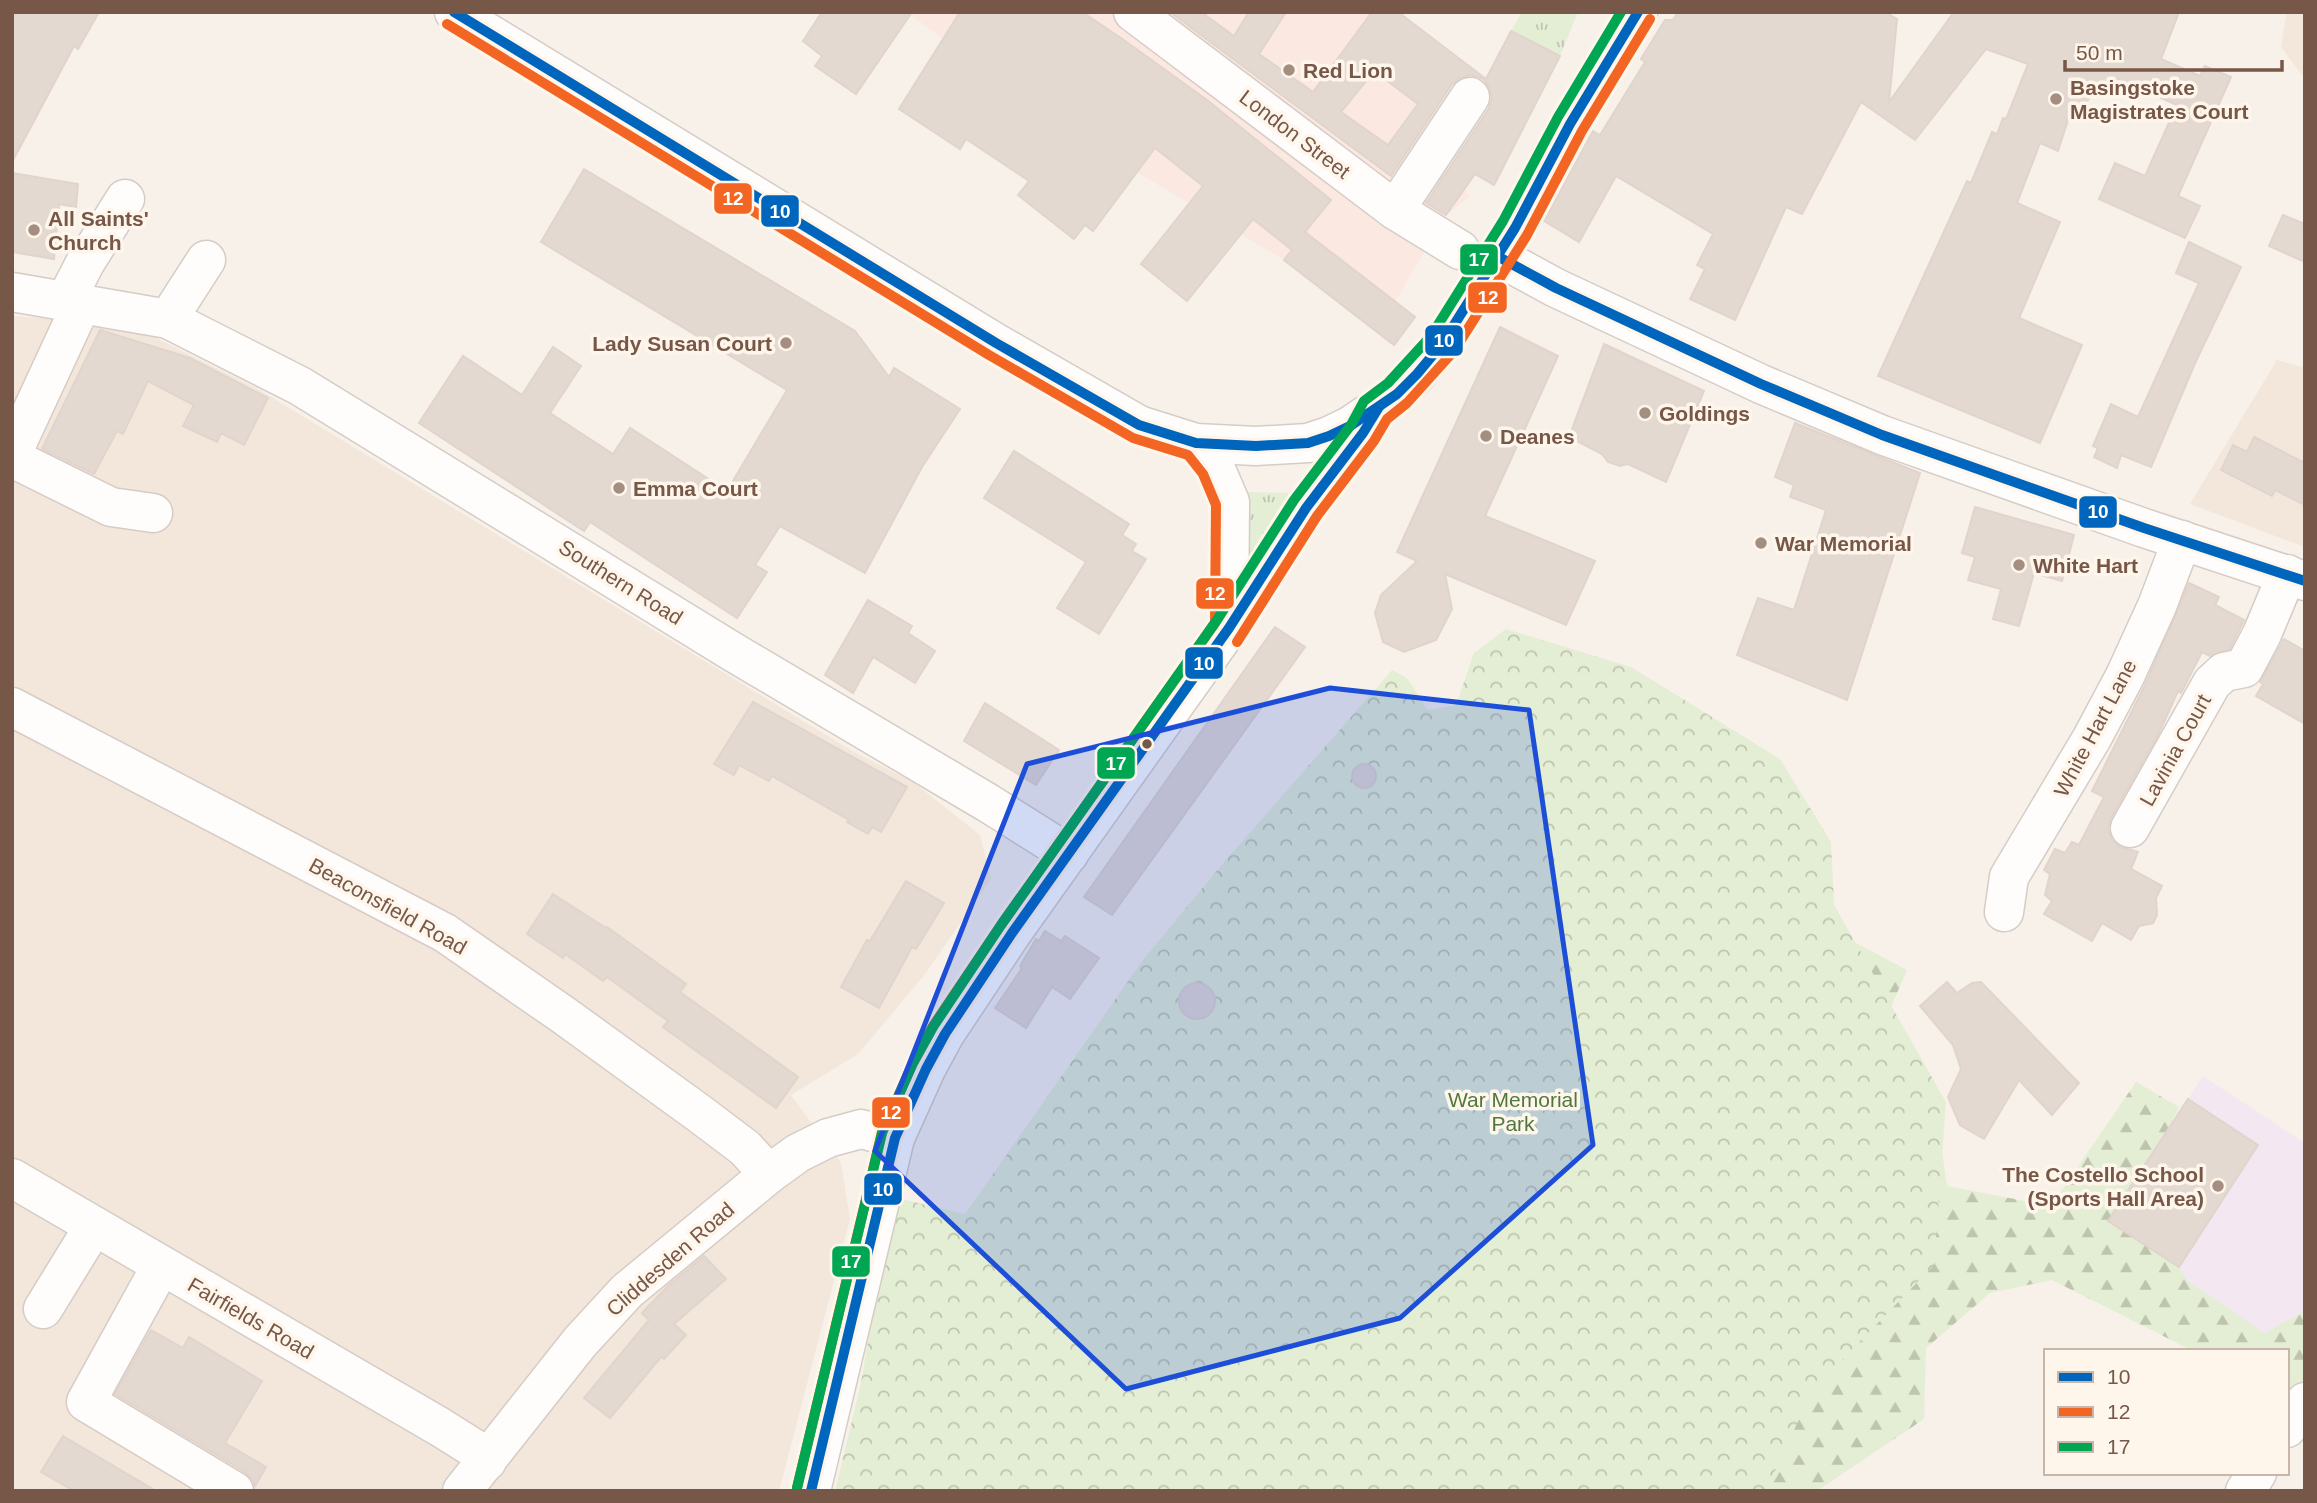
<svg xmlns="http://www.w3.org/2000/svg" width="2317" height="1503" font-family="Helvetica,sans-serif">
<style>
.residential{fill:#f3e6da}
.commercial{fill:#fbe8e0}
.education{fill:#f3e8f2}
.grass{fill:url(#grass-tufts)}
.forest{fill:url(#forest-firs)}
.park{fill:url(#park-crowns)}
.building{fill:#e4d9d1;stroke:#e0d4cc;stroke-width:2;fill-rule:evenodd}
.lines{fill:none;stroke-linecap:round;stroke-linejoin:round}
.minor-casing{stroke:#d6ccc6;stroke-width:41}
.minor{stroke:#fefdfc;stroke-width:38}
.bus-1-casing{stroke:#fff6eb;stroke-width:16}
.bus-2-casing{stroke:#fff6eb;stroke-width:16}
.bus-3-casing{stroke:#fff6eb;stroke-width:16}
.bus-1{stroke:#0065bd;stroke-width:10}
.bus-2{stroke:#f26522;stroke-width:10}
.bus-3{stroke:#00a651;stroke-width:10}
.marked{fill:#1d4ed8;fill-opacity:0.2;stroke:#1d4ed8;stroke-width:5;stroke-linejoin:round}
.poi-dot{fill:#a48d81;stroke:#fff6eb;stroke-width:2.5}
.bus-dot{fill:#775748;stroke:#fff6eb;stroke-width:2.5}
.labels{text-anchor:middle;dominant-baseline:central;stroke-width:7;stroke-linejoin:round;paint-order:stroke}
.poi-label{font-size:21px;font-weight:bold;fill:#775748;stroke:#fff6eb;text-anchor:start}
.street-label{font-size:21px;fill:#775748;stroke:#fff6eb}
.park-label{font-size:21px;fill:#51773d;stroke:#fff6eb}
.line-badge{stroke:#fff6eb;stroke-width:2.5}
.badge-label{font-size:19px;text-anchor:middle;font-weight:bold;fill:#fff}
</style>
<defs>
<pattern id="grass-tufts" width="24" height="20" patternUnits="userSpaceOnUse" patternTransform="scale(1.75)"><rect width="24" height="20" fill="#e4eed4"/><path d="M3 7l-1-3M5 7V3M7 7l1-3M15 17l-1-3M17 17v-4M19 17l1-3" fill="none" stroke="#bec4ae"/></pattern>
<pattern id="forest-firs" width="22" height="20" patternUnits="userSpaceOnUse" patternTransform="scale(1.75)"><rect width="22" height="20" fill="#e4eed4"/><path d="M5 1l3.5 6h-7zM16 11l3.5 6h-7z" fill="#bec4ae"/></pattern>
<pattern id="park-crowns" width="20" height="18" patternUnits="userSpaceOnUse" patternTransform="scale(1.75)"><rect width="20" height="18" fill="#e4eed4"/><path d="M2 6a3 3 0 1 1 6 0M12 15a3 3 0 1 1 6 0" fill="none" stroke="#bec4ae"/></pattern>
</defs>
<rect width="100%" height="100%" fill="#f7f1ea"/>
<g class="residential">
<path d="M2287,12h18v67l-24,-32z"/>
<path d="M12,316l90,6 46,12 110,55 596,363 59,30 67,53 11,44 -66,95 -67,80 -67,41 50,68 9,56 -71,272h-767z"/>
<path d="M2277,360l28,8v179l-115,-43z"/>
</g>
<path class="commercial" d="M907,12h491l80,60 -47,84 39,40 -25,20 -50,86 -90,-69 -21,27 -228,-136z"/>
<path class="education" d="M2203,1076l102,67v219l-203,-132z"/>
<g class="grass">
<path d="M1522,12h56l-18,44 -49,-25z"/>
<path d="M1244,492l56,1 -58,93z"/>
</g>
<path class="forest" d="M1854,942l53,28 -26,60 55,79 11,77 104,20 85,-124 43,25 -59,119 59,41 8,13 77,53 41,-22v91l-18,26v-77h-94l-141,-71 -62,13 -64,55 -2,71 -107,72h-251z"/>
<path class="park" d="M1506,629l125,38 149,92 51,83 3,63 112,197 -12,163 -122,126 -46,100h-931l26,-108 15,-90 25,-94 64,15 177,-253 77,-93 173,-198 15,8 21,32 28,-5 18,-52z"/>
<g class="building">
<path d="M12,12h87l-21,37 -4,-3 -62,116z"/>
<path d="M822,12h90l-56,82 -41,-28 7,-10 -19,-15z"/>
<path d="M960,12h122l39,26 86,62 124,100 -26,32 110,85 -21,28 -110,-85 8,-10 -39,-31 -66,82 -46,-37 62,-78 -48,-38 -62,83 -8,-6 -11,14 -56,-44 11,-14 -63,-42 -6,10 -61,-40z"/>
<path d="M1170,12h31l33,24 15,-24h37l-27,42 54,38 59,-80h26l88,67 25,-48 49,25 -66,129 -19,-11 -29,41 -20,-12 63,-95 3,-10 -3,-11 -6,-8 -12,-4 -11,3 -8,6 -61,92zM1374,71l44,33 -30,41 -47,-33z"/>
<path d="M1678,12h207l12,7 -8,83 65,-90h225l-18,47 39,17 5,-10 26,11 -53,119 22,10 -15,32 -86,-39 16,-36 30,13 32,-71 -60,-27 -7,19 -16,-6 -19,29 -6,-3 -11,34 -18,-8 -23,60 43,19 -41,96 63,27 -42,98 -162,-67 89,-195 4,2 21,-51 5,2 6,-16 3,1 22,-55 -42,-15 -71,91 -54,-38 -59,112 -16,-7 -51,113 -45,-21 15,-30 -8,-4 16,-31 -97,-58 -37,66 -35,-21 49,-90 7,4 45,-73 -4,-3 24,-39h8z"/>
<path d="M584,169l271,162 34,46 5,-9 66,41 -38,58 -57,106 -85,-47 -25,39 12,7 -30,46 -147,-96 -6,9 -165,-108 44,-67 59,39 31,-48 28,19 -31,47 63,41 17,-26 97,63 60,-101 -246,-148z"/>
<path d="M12,173l66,11 -2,23 -17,-3 -5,55 -42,-7z"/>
<path d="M2283,215l22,9v38l-36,-16z"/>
<path d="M2189,242l52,25 -45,94 -45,106 -30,-12 -4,13 -23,-11 4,-9 -5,-2 18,-42 27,13 61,-134 -23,-10z"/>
<path d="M1500,327l58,29 -73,160 110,45 -29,64 -121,-51 7,35 -16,31 -32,12 -21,-10 -8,-29 6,-18 36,-34 -20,-9z"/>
<path d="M100,330l90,28 78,40 -24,47 -23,-12 -4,9 -34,-16 11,-21 -46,-24 -25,53 -6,-3 -23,43 -52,-25z"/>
<path d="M1604,344l100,47 -38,91 -38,-18 -8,2 -12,-4 -6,-8 -33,-17z"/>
<path d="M1795,423l125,50 -73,227 -110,-45 21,-57 36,12 32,-100 -36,-13 4,-12 -19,-8z"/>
<path d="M2254,437l51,26v42l-30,-15 -3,6 -51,-26 12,-25 14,7z"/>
<path d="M1014,451l115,73 -7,11 14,9 -4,7 14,8 -47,75 -42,-26 29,-46 -102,-64z"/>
<path d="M1975,507l99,28 -12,46 -28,-8 -15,53 -26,-7 8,-30 -33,-9 7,-23 -13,-4z"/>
<path d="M2189,583l30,14 -4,8 29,15 -14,29 -20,7 -8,-4 -21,41 -3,-2 -19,42 -48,85 -3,11 4,11 8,7 18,5 -7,17 31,17 -6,12 1,17 -4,8 -14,3 -8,14 -29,-17 -10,18 -48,-27 8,-13 -7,-6 5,-21 -6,-4 11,-21 10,4 7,-11 7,3 25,-48 -12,-6 53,-106z"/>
<path d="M868,600l44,26 -4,7 27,18 -20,32 -42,-26 -20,36 -28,-18z"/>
<path d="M1275,627l30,20 -193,268 -28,-18z"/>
<path d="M2284,639l21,12v73l-49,-28 7,-12 -3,-2z"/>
<path d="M753,702l154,85 -26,45 -9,-5 -4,7 -21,-12 2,-2 -77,-44 -3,5 -30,-16 -5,10 -20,-11z"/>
<path d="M985,703l74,47 -23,35 -72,-44z"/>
<circle cx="1364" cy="776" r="12"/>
<path d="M906,881l38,22 -28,46 -4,-2 -33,61 -38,-21 26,-47 3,1z"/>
<path d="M553,894l53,34 1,-1 79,57 -6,8 118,85 -22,31 -113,-81 5,-6 -61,-44 -4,4 -38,-27 -2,4 -36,-24z"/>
<path d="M1045,931l16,10 4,-5 34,22 -29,41 -18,-12 -26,41 -31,-20 27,-40 -2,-2 16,-27 3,2z"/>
<path d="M1947,982l10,11 15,-10 9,-1 98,101 -27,32 -33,-35 -35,59 -24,-14 -12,-28 13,-28 -8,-24 -33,-39z"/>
<circle cx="1197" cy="1001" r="18"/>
<path d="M2188,1099l70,46 -79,122 -71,-46z"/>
<path d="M704,1256l22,23 -52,45 12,11 -22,24 -3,-2 -51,61 -26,-20 65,-78 -7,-7 26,-27z"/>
<path d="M151,1330l32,18 6,-11 73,44 -37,62 41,24 -11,19 -2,-6 -8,-8 -130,-78z"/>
<path d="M63,1436l93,55h-82l-33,-19z"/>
</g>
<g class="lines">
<g class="minor-casing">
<g id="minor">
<path d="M454,12l542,331 143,82 57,18 60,3 52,-3 21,-7 21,-10 47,-32 20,-20 25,-30 73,-116 55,-104 68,-112"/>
<path d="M1133,12l262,198 65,40"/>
<path d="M1395,210l75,-113"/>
<path d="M1497,256l59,32 205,96 121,51 262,93 161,53"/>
<path d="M12,292l156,27 132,67 433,266 255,151 81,51"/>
<path d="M66,300l19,-37 40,-64"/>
<path d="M168,319l38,-59"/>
<path d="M1196,443l19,24 15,35 -1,126"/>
<path d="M12,454l70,-151"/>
<path d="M12,458l99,49 42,6"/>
<path d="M12,707l433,226 117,81 138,100 45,34 24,26"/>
<path d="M2130,828l82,-145 12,-11 20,-4 18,-34 25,-60"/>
<path d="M2004,912l5,-35 83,-139 33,-62 32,-70 25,-66"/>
<path d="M12,1178l428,249 35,22 12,12"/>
<path d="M161,1266l-75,136 148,89"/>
<path d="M43,1309l51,-83"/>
<path d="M2287,1428l18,-26"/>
<path d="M462,1491l118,-149 47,-51 142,-117 29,-21 30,-15 33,-9 34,9"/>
<path d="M811,1491l84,-353 31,-69 19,-35 67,-101 217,-305 77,-120 57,-75 9,-16"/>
<path d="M2245,1491l12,-18"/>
</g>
</g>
<use href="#minor" class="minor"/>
<g class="bus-1-casing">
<g id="bus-1">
<path d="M454,12l542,331 143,82 57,18 60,3 52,-3 21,-7 21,-10 47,-32 20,-20 25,-30 73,-116 55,-104 68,-112"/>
<path d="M1497,256l59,32 205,96 121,51 262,93 161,53"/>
<path d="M811,1491l84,-353 31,-69 19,-35 67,-101 217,-305 77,-120 57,-75 16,-26"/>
</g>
</g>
<g class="bus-2-casing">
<g id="bus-2">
<path d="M447,24l542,331 144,83 55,17 15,19 13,31 -1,118 -214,302 -68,101 -20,37 -31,69 -85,356"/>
<path d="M1237,642l80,-126 57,-75 13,-22 20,-16 47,-52 73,-116 55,-104 68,-112"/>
</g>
</g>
<g class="bus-3-casing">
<path id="bus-3" d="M797,1488l85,-355 31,-70 20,-36 68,-102 216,-305 77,-120 57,-75 13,-24 24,-18 43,-47 72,-115 55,-104 63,-105"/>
</g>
<use href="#bus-1" class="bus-1"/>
<use href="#bus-2" class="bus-2"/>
<use href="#bus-3" class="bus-3"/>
</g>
<path class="marked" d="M1330,688l199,22 64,435 -193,173 -274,71 -251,-238 152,-387z"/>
<g class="poi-dot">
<circle cx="1289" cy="70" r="7"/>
<circle cx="2056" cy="99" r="7"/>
<circle cx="34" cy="230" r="7"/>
<circle cx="786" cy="343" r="7"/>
<circle cx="1645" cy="413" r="7"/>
<circle cx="1486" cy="436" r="7"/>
<circle cx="619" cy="488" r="7"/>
<circle cx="1761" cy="543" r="7"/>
<circle cx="2019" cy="565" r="7"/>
<circle cx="2218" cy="1186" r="7"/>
</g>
<circle class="bus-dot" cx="1147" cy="744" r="6"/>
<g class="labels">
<g class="poi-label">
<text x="1303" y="70">Red Lion</text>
<text x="2070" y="87">Basingstoke<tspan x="2070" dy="24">Magistrates Court</tspan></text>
<text x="48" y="218">All Saints'<tspan x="48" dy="24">Church</tspan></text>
<text x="772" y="343" text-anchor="end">Lady Susan Court</text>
<text x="1659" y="413">Goldings</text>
<text x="1500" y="436">Deanes</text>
<text x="633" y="488">Emma Court</text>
<text x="1775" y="543">War Memorial</text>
<text x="2033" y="565">White Hart</text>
<text x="2204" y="1174" text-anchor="end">The Costello School<tspan x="2204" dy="24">(Sports Hall Area)</tspan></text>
</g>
<g class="street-label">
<text transform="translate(1295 134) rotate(37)">London Street</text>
<text transform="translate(621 582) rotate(32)">Southern Road</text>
<text transform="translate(2095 728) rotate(-62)">White Hart Lane</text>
<text transform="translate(2175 750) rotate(-61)">Lavinia Court</text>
<text transform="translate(388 906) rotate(29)">Beaconsfield Road</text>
<text transform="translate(670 1259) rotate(-41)">Cliddesden Road</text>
<text transform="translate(251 1318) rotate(30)">Fairfields Road</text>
</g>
<g class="park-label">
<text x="1513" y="1099">War Memorial<tspan x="1513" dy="24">Park</tspan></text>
</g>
</g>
<g class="line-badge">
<rect x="713" y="182" width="40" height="33" rx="7" fill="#f26522"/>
<rect x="760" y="194" width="40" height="34" rx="7" fill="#0065bd"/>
<rect x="1459" y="243" width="40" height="33" rx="7" fill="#00a651"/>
<rect x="1467" y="281" width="41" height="33" rx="7" fill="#f26522"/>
<rect x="1424" y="324" width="40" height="33" rx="7" fill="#0065bd"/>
<rect x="2078" y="495" width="40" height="34" rx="7" fill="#0065bd"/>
<rect x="1195" y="577" width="40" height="33" rx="7" fill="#f26522"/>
<rect x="1184" y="646" width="40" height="34" rx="7" fill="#0065bd"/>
<rect x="1096" y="746" width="40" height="34" rx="7" fill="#00a651"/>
<rect x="871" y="1096" width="40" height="33" rx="7" fill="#f26522"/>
<rect x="863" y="1172" width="40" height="34" rx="7" fill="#0065bd"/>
<rect x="831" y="1245" width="40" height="33" rx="7" fill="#00a651"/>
</g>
<g class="badge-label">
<text x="733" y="205">12</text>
<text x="780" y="218">10</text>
<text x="1479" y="266">17</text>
<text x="1488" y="304">12</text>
<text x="1444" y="347">10</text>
<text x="2098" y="518">10</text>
<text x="1215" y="600">12</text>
<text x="1204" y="670">10</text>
<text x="1116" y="770">17</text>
<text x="891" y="1119">12</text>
<text x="883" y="1196">10</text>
<text x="851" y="1268">17</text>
</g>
<rect width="2317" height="1503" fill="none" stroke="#775748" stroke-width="28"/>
<rect x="2044" y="1349" width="245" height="126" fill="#fff6eb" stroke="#c9b6aa" stroke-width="2"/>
<rect x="2058" y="1372" width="35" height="10" fill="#0065bd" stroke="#c9b6aa" stroke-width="2"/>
<text x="2107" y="1384" font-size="21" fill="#775748">10</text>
<rect x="2058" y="1407" width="35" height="10" fill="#f26522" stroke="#c9b6aa" stroke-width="2"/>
<text x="2107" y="1419" font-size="21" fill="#775748">12</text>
<rect x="2058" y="1442" width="35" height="10" fill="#00a651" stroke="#c9b6aa" stroke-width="2"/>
<text x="2107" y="1454" font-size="21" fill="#775748">17</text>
<path d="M2065 60v10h217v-10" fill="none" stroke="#775748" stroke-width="3.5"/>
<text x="2076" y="60" font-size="21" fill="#775748" stroke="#fff6eb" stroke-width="5" paint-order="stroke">50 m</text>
</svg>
